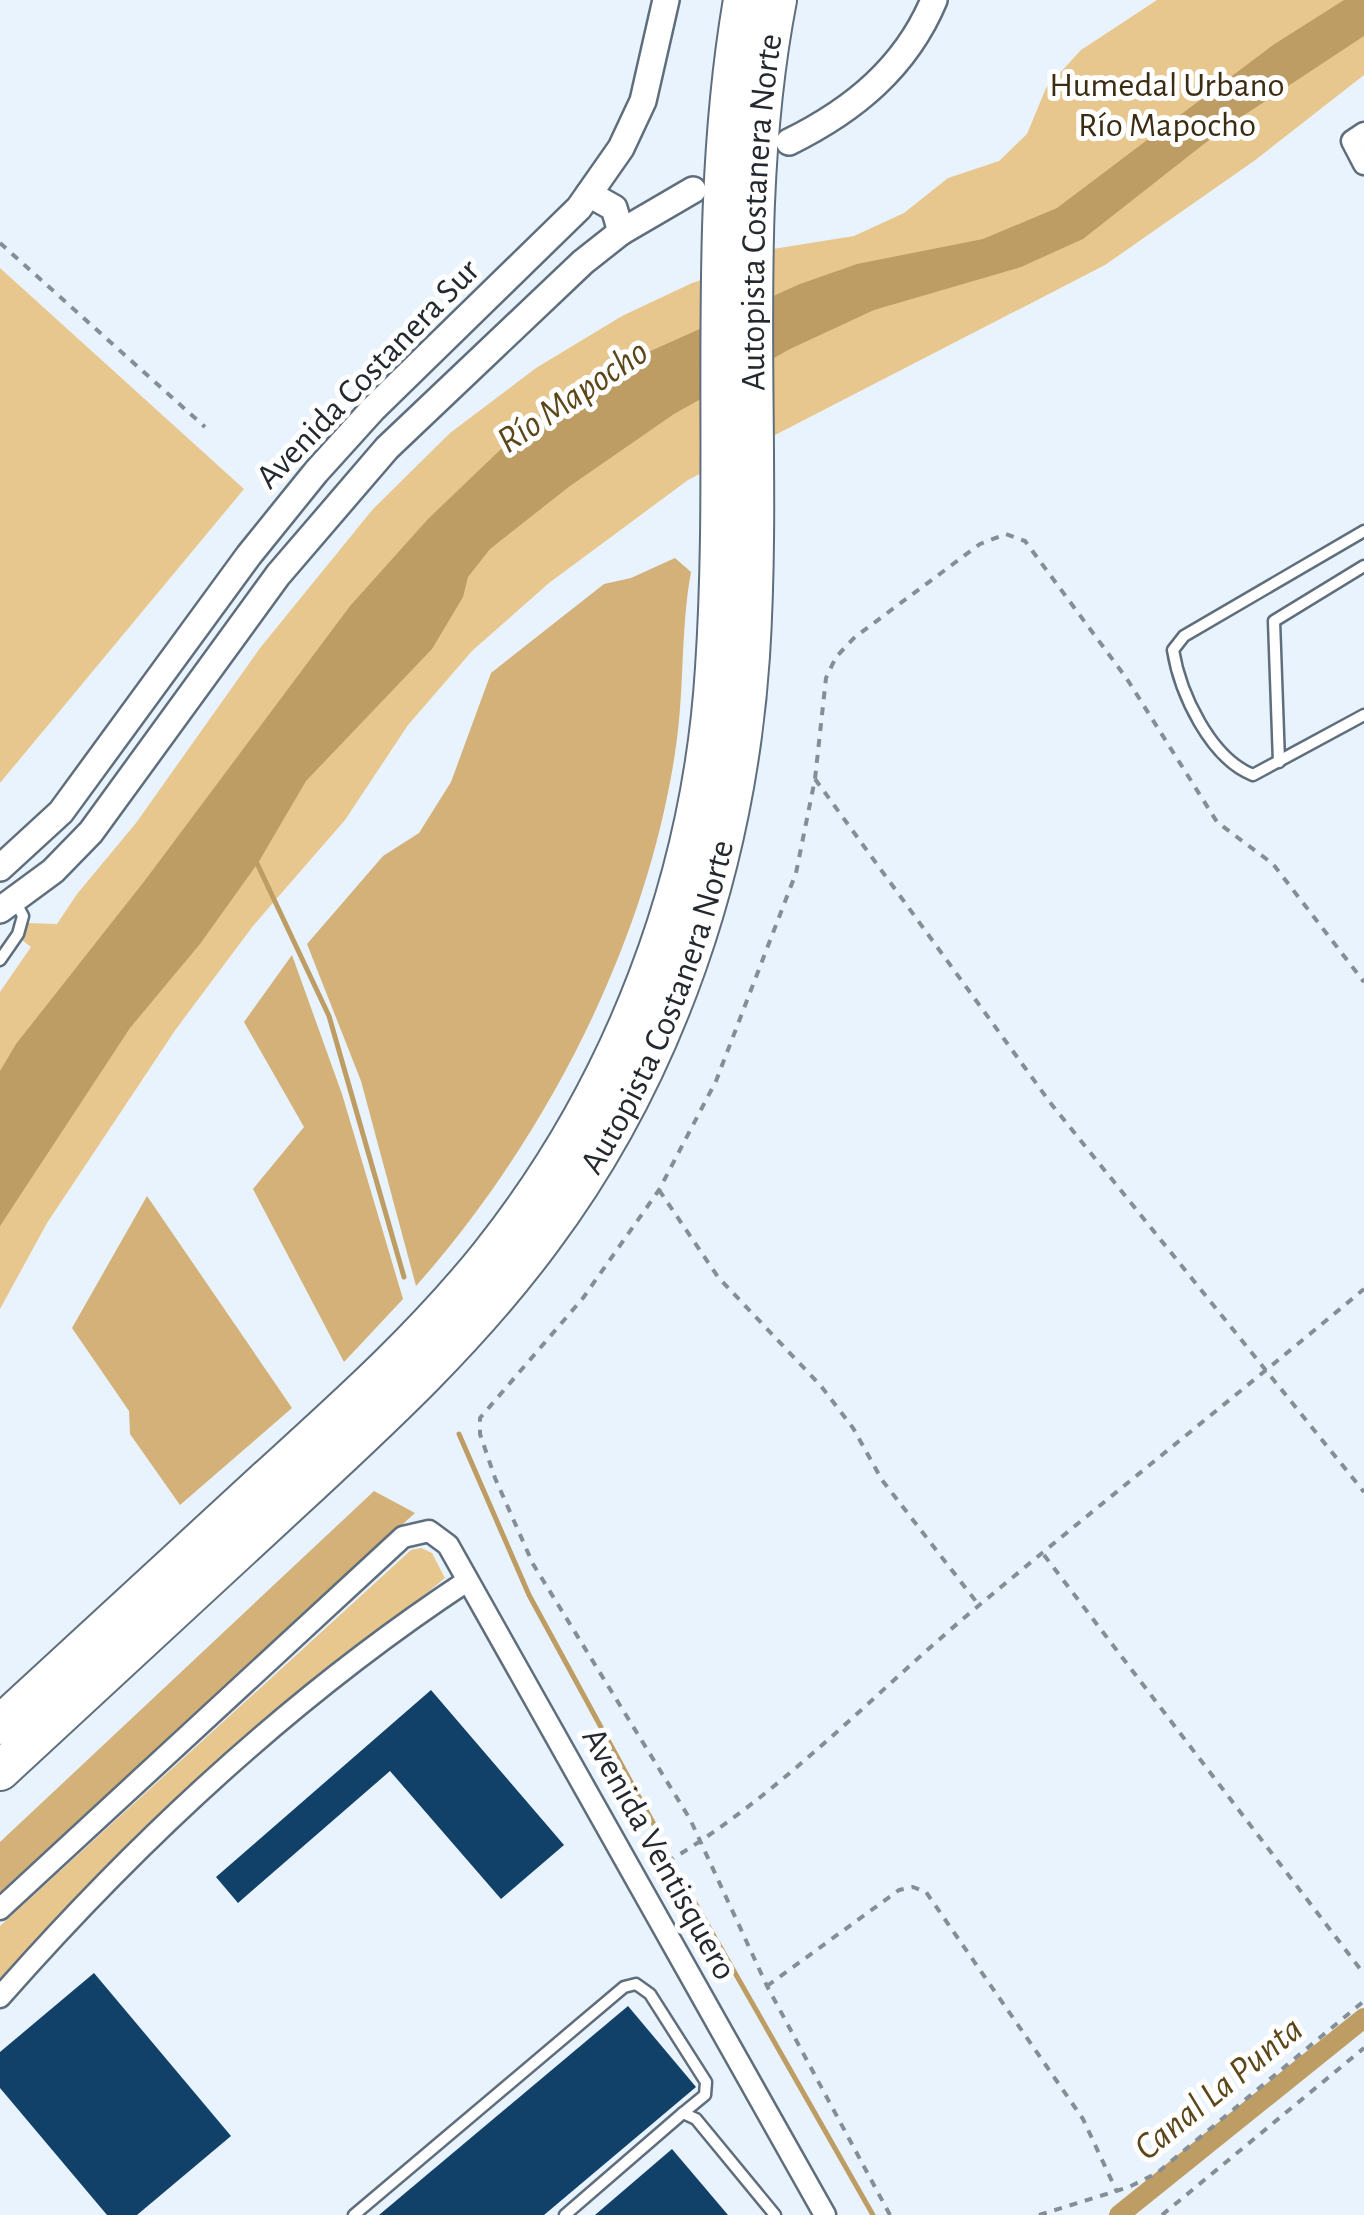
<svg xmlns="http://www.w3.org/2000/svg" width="1364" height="2215" font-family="'Alegreya Sans',sans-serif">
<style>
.green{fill:#e8c78f}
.forest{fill:#d3b178}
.water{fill:#be9d65}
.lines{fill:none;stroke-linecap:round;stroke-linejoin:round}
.stream{stroke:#be9d65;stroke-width:5}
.canal{stroke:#be9d65;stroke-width:20}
.building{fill:#114168}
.service-casing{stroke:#5f6e7c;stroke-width:15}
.minor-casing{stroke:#5f6e7c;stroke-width:25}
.tertiary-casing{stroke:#5f6e7c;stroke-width:30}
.motorway-casing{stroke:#5f6e7c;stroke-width:42}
.path{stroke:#858d95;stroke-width:4;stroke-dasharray:8 8;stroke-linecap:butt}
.service{stroke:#fff;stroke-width:10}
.minor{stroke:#fff;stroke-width:20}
.tertiary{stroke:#fff;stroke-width:25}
.motorway{stroke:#fff;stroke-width:38}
.labels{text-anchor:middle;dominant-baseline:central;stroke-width:10;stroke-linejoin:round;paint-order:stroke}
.park-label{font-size:35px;fill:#3b2c12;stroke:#fff}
.street-label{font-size:35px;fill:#23292f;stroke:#fff}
.water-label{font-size:38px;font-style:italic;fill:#5d461a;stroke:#fff}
</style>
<rect width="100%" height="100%" fill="#e9f3fd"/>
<g class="green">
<path d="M1157,0h207v75l-110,86 -149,104 -417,215 -139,103 -77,68 -64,74 -63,95 -92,106 -77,103 -129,194 -47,86v-317l31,-45 -13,-10 10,-14 29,1 20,-30 59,-71 124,-175 113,-139 77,-76 86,-65 86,-52 70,-33 60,-19 21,-15 81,-13 50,-23 44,-35 51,-17 28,-27 19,-46 35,-38z"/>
<path d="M0,268l244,221 -244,294z"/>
<path d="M421,1548l11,5 13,25 -228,188 -217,225v-65l411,-376z"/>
</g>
<g class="forest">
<path d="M675,558l16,14c-11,60 -6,121 -16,181 -29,192 -131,389 -259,533l-55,-205 -54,-137 76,-88 36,-23 32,-51 40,-109 113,-89 27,-6z"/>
<path d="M292,955l50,139 61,205 -59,63 -91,-173 51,-62 -60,-105z"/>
<path d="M147,1196l145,212 -112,97 -50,-71 -1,-23 -57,-83z"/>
<path d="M374,1491l41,22 -415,379v-50z"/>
</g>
<path class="water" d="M1344,0h20v36l-141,93 -140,110 -62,28 -147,43 -84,39 -116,65 -104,72 -80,63 -22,28 -5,20 -31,52 -126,132 -48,82 -58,81 -70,84 -130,198v-155l16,-27 130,-165 204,-273 78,-87 96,-92 55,-44 221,-99 57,-20 126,-25 74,-31 216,-163z"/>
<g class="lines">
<g class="stream">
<path d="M254,857l75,159 75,261"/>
<path d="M459,1434l70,161 128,235"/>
<path d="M686,1887l187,328"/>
</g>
<path class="canal" d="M1119,2215l245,-197"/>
</g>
<g class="building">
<path d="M431,1690l133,155 -63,54 -111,-128 -152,132 -22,-26z"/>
<path d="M94,1973l137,163 -94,79h-30l-107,-127v-36z"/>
<path d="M628,2006l68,81 -152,128h-165z"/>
<path d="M672,2149l56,66h-133z"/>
</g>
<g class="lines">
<g class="service-casing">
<g id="service">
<path d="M1364,531l-180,105 -11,14c7,43 37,108 80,125l111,-60"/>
<path d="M1279,762l-5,-141 90,-55"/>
<path d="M0,960l18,-26 5,-18 -8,-15"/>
<path d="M354,2215l270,-228 12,-3 14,10 56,88 -1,13 -22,18"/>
<path d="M565,2215l118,-102 13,6 79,96"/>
</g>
</g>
<g class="minor-casing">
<g id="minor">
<path d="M1364,133l-12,8 12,23"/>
<path d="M0,1909l403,-372 26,-6 19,14 377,670"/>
<path d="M0,1997c139,-158 291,-300 467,-416"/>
</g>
</g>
<g class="tertiary-casing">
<g id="tertiary">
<path d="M789,142c65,-32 117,-75 145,-142"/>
<path d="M589,194l25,14 7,24"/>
<path d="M0,868l61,-56 188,-257 67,-83 57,-63 206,-201 42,-60 22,-47 23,-101"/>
<path d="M0,910l53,-39 38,-39 187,-257 109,-127 196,-186 38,-30 72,-42"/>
</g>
</g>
<g class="motorway-casing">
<g id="motorway">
<path d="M0,1725c88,-81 176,-162 265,-244 78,-71 158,-142 225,-226 133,-167 212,-375 225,-587 15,-224 -10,-446 28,-668"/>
<path id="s1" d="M0,1771c93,-86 186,-172 279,-258 94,-87 187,-171 263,-274 125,-167 194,-375 208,-583 14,-218 -15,-440 27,-656"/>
</g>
</g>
<g class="path">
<path d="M0,243l205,184"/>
<path d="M815,779l237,326 312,387"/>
<path d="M659,1190l59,87 103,109 32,42 29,52 96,124"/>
<path d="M1044,1555l320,419"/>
<path d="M653,1870c122,-68 217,-174 324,-263 128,-107 259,-211 387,-318"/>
<path d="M767,1986l132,-96 14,-3 13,5 157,227 34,73"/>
<path d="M890,2215l-123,-229 -77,-167 -157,-255 -38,-86 -15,-44v-16l103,-120 76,-108 57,-109 80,-208 19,-94 11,-101 10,-21 19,-20 125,-93 26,-10 19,7 102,138 90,143 56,42 91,118"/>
<path d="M1039,2215l90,-28 28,-14 207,-172"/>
<path d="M1162,2215l202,-167"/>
</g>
<use href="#service" class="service"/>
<use href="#minor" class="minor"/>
<use href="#tertiary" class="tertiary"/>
<use href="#motorway" class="motorway"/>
</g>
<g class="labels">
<g class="park-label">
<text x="1167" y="85">Humedal Urbano<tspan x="1167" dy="40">Río Mapocho</tspan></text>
</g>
<g class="street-label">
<text stroke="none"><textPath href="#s1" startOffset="1832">Autopista Costanera Norte</textPath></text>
<text transform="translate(368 374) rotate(-46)">Avenida Costanera Sur</text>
<text stroke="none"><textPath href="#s1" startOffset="1022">Autopista Costanera Norte</textPath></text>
<text transform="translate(659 1854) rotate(61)">Avenida Ventisquero</text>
</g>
<g class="water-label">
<text transform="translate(573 397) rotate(-34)">Río Mapocho</text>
<text transform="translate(1219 2089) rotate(-39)">Canal La Punta</text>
</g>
</g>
</svg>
